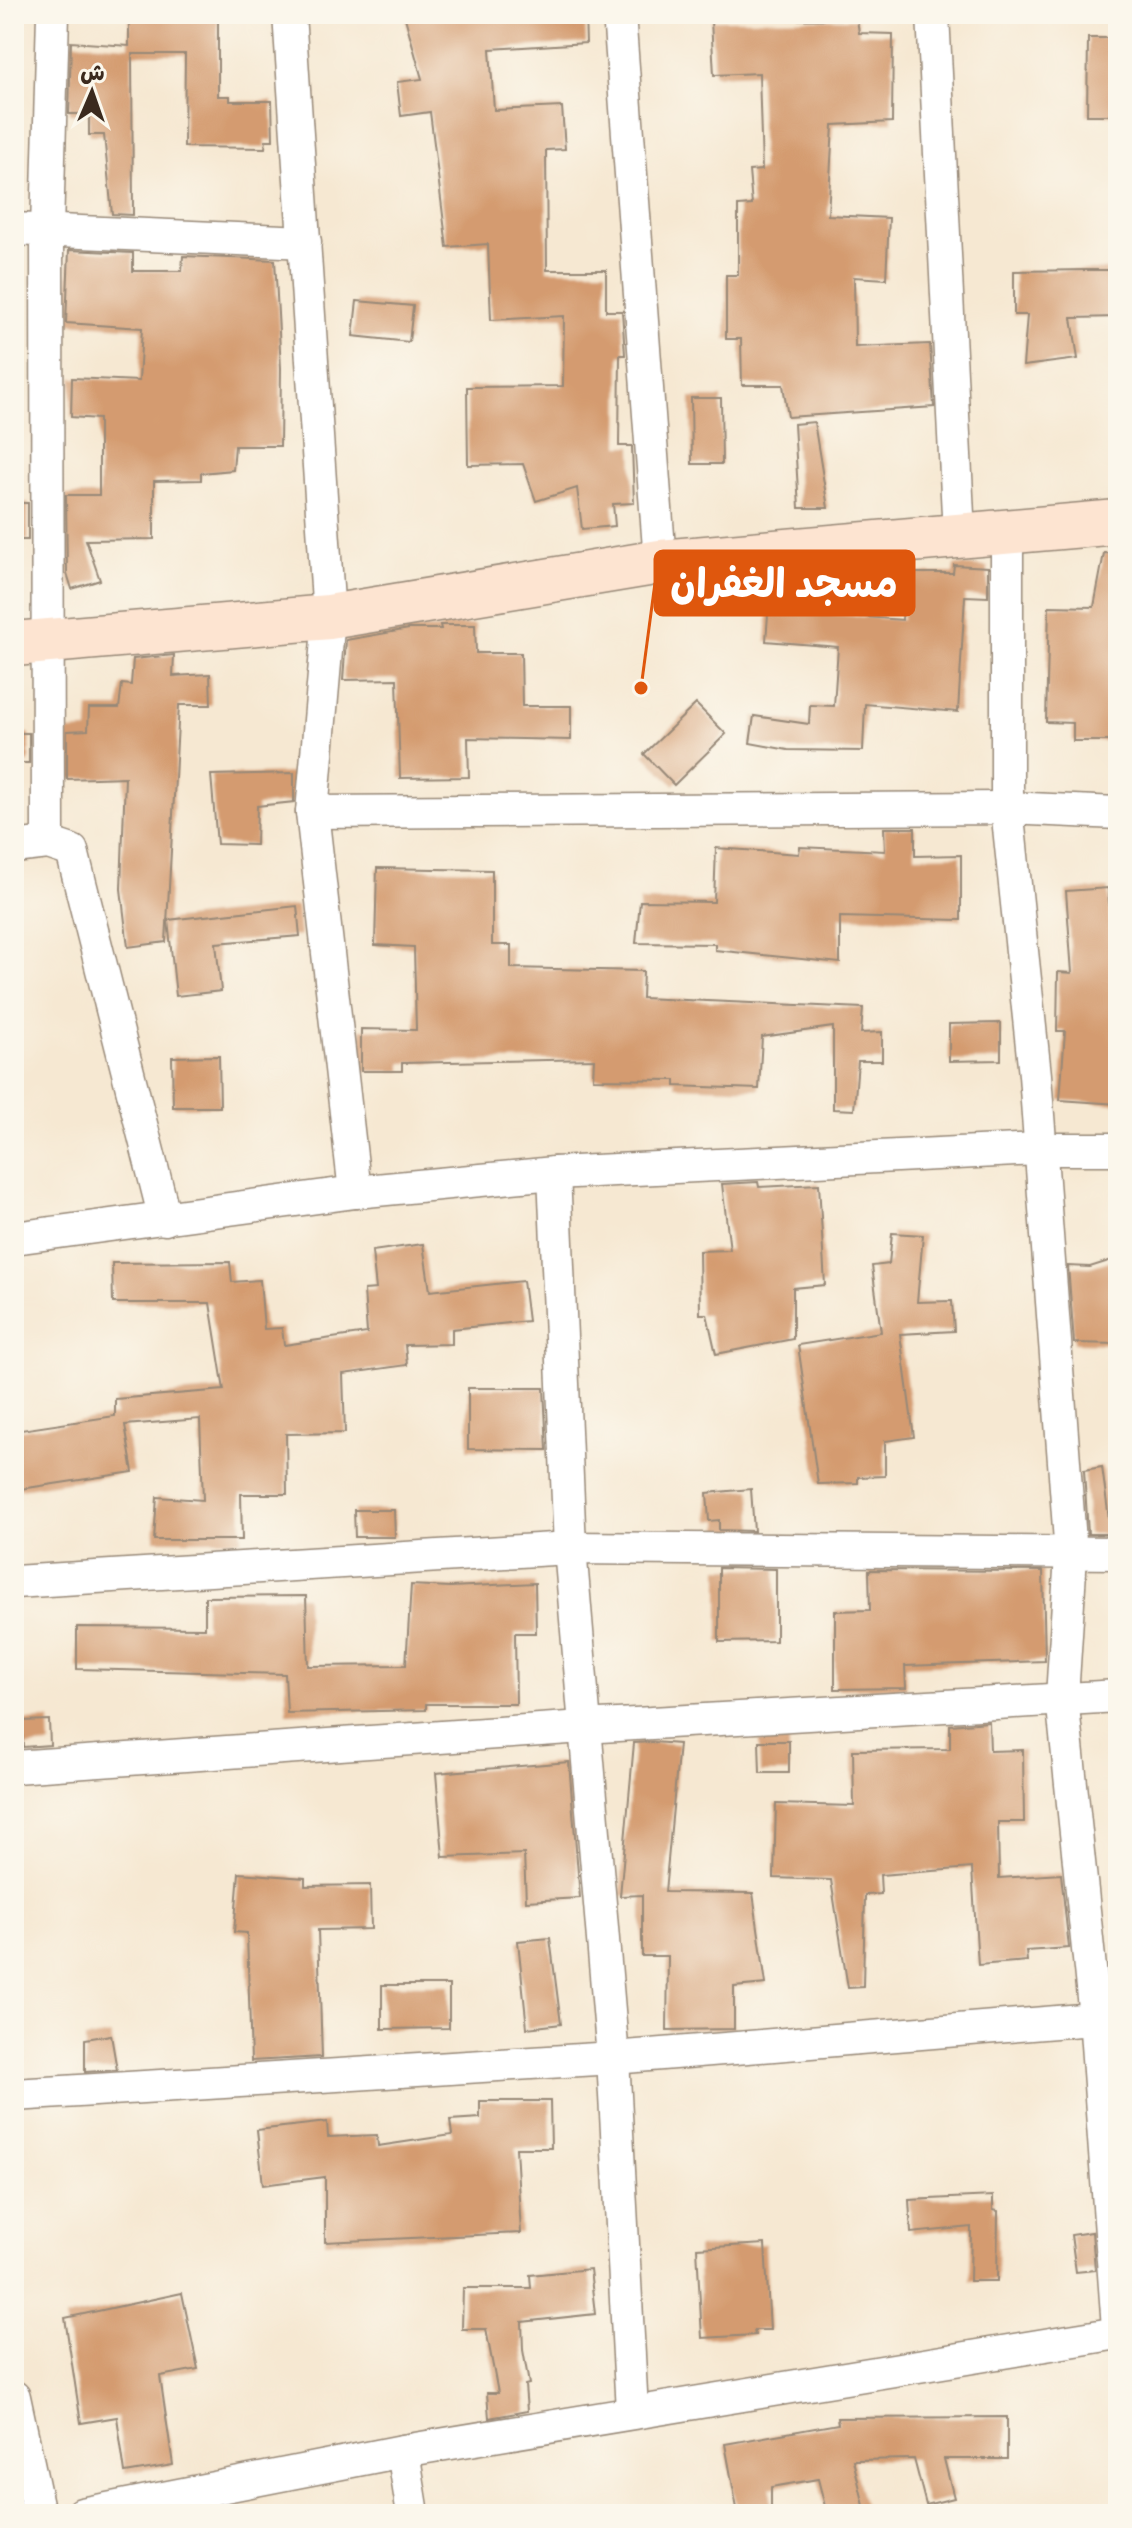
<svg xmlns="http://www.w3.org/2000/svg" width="1132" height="2528" font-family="Caveat,'Playpen Sans Arabic',sans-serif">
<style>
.building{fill:#d49b6f}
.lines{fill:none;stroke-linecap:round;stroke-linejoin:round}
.street-casing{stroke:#988978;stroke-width:35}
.secondary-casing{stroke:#988978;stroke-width:47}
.street{stroke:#fff;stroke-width:32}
.secondary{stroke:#fde4d1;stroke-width:44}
.leader{fill:none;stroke:#df570d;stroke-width:3}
.callout-dot{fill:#df570d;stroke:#fbf7ec;stroke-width:3}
.callout{fill:#df570d;stroke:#df570d;stroke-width:3}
.callout-label{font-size:40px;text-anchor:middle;font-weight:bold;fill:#fff}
</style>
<rect width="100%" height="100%" fill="#fbf7ec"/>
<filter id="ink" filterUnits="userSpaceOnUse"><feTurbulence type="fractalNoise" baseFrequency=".0125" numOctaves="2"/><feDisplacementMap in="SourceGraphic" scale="16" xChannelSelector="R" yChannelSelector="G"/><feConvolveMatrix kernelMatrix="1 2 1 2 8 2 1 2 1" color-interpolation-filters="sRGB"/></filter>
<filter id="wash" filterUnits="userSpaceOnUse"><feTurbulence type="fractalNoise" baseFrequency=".006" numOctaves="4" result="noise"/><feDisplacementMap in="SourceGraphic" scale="32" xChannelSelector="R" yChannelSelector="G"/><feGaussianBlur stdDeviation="1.8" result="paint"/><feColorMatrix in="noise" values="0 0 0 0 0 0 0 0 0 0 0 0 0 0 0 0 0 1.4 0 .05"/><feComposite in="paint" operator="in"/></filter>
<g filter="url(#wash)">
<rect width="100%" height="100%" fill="#f6e8d2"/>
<g id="blocks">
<g class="building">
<path d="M129,14h89v82h12v5h42l1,39h-7l-1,8 -81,-1 1,-93h-53l1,161 -21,-1 -8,-79h-15v-21h-20l2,-72 58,4z"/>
<path d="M404,14h181l1,29 -96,6 4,61 68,-3 3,42 -19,1 1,120h59v41h16l3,44h-5l-1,91h13l2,57 -21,1 2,22 -33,3 -5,-41 -41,13 -13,-37 -55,1 -1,-78 96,-1 1,-70 -73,4 -3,-76 -41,3 -17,-135 -29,4 -4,-34 25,-3z"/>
<path d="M857,19l2,14 34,1 -1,88 -59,3 -5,90 61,3 -3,61 -32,-2 1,70 75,-3 4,63 -146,10 -5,-32h-41l-1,-46h-15v-64h12v-69l14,-1 -3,-34 13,-1 -3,-97 -45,2 -3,-55z"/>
<path d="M1088,38h30v77h-31z"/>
<path d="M69,250l64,3v18h49l1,-15 92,4 6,108 -1,78h-45l-2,24 -32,3v7l-47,1v58l-68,1 14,40 -28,9 -5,-16 -1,-78h33v-76l-28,-2 1,-39 67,3 3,-53 -76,-5z"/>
<path d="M1091,270h27v47l-46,1 6,41 -55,7 4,-51h-13v-44z"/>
<path d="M357,301l56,5 -4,36 -56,-6z"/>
<path d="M691,398h30l1,66h-30z"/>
<path d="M814,422l14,86h-29l-5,-84z"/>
<rect x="14" y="503" width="14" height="37"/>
<path d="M1104,553l14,1v187h-45v-18l-27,-1 3,-116 45,1z"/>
<path d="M954,565l34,2v30l-23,-1 -7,116 -93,-8 -2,47 -75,-1 -38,-7 4,-27 55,8 1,-19 24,1 4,-59 -72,-6 3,-39 49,4 -1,7 85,7 3,-47h48z"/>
<path d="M440,625h35l1,28h45l1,53h49v34l-103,-2 1,39 -69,1 -3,-99 -54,1 3,-40 63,-11h32z"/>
<path d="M174,655l-1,21 37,-2 1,31h-32l-13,237 -38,5 -7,-58 4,-112 -58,2v-48l21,-1 1,-22h30l3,-24 9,1 2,-26z"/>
<path d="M696,704l30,30 -52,51 -30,-31z"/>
<rect x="14" y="733" width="15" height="30"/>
<path d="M294,773v29l-37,4 -1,39 -39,-1 -6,-69z"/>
<path d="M884,828h31v28l46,-1v65l-121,-3v46l-125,-13v-6l-79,-1 4,-42 74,1 2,-54 83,6 1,-7 85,4z"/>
<path d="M377,868l115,2v75h19v23l132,3 -1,27 221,10 -2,25 21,-1v29h-24l-4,49 -21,-1v-82l-71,10 -3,52 -84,-3v-6l-82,-1 1,-20 -192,4v8h-41v-42l55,1 -2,-83 -39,-2z"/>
<path d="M1108,888l4,59h6v157l-58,-4 5,-69h-8l1,-59 14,1 -6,-82z"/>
<path d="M297,906l3,30 -84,7 5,48 -45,5 -8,-76z"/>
<path d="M1001,1023v37l-52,1v-37z"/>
<path d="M219,1056l1,51h-47l-1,-50z"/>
<path d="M758,1182l1,5 60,-3 6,101 -32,3v51l-77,15 -9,-40h-7l-1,-63 31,-1 -8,-66z"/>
<path d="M892,1233l31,2 -6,67 35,-1 2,30 -54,3 14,103 -29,4v35l-27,1v6l-40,1 -20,-139 83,-13 -9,-66 17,-2z"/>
<path d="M423,1244l7,47 93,-10 5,40 -76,8v15l-47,1 2,20 -64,9 2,59 -59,1 1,60h-46l1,46h-88l3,-43 46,3 -3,-81 -75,6 8,47 -119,18v-59l101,-15v-17l109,-9 -14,-87h-97l-1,-40 118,-1 2,20 28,-2 4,49 18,-1 2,17 83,-12 -3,-43 12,-1 -4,-38z"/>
<path d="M1118,1258v86l-44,-1 -6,-77 22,1z"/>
<path d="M468,1388h76l3,62 -79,-1z"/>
<path d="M1102,1467l9,67h-23l-4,-64z"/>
<path d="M751,1489l3,42 -35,-1v-10l-10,1 -2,-28z"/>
<path d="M354,1510h40l1,27h-40z"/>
<path d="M719,1568l57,1v72l-57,1z"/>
<path d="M869,1570l174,1 2,90 -140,5 1,22 -71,1v-78l35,-1z"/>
<path d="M535,1583l1,50h-21l1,71h-90v6l-139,3 -2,-39 -208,-5v-42l128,1v-31l101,-1 2,70 98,-1 5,-80 39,2z"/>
<path d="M49,1720l1,25 -27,2 -1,-26z"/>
<path d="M989,1722l1,29 33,-1 1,72h-26l1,56 62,-4 8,74 -43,3 1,10 -49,4 -6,-97 -92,7 1,19 -16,1 -2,92 -15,1 -17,-108 -57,-2 2,-74 78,2 -1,-56 97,-1v-24z"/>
<path d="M759,1741h30v32h-29z"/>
<path d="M653,1742l26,2 -14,148 88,1 13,91 -32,3v42l-67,1 1,-74h-26v-61l-22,1 14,-153z"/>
<path d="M569,1762l11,136 -54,3 -2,-47 -81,3 -7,-84z"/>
<path d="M239,1873l66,5v8l65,-1 1,44 -53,1 4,127 -71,4 -4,-128 -13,-1z"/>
<path d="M550,1938l11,86 -34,4 -9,-87z"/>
<path d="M382,1985h67v43l-67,1z"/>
<path d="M111,2035l6,35 -32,2v-33z"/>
<path d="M480,2101h70l1,47h-35l5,85 -196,9v-65l-62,8 -6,-55 70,-8 1,15 49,-2 1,11 74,-11 -2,-15 30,-2z"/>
<path d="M993,2196v14l5,1 -1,70h-27l1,-54 -60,6 -2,-33z"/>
<path d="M1092,2232l3,38 -19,2 -5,-37z"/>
<path d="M765,2244l5,86h-16l1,5 -53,3 -5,-90z"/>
<path d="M590,2269l5,45 -73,8 1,28 6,34 -4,1 2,26 -38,7 -2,-25h11l-12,-64h-24l1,-41h68l-1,-13z"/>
<path d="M182,2293l16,76 -38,7 13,89 -48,8 -8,-56 -36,6 -16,-105z"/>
<path d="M1007,2417v42h-63l10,39 -28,7 -12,-46 -61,1 13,54h-39l-9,-35 -47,8v27h-33l-13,-70 113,-20 -1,-6z"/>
</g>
</g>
</g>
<g filter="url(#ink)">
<use href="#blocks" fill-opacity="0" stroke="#988978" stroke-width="2"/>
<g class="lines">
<g class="street-casing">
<g id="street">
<path d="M289,14l40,603 -17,195 43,380"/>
<path d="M619,14l41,548"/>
<path d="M933,14l26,521"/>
<path d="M14,229l291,13"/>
<path d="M1007,532v276l28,267 36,480 -9,142 33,320 23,311"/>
<path d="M312,812l695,-4 111,5"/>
<path d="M48,843l-1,-613 6,-216"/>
<path d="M14,847l34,-4 24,8 93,368"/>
<path d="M554,1173l16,375 43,510 19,353"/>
<path d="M14,1238l341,-46 199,-19 485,-24h79"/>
<path d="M14,1582l556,-34 548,5"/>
<path d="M14,1767l569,-40 535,-31"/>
<path d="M14,2095l599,-37 505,-41"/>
<path d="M14,2397l25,117"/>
<path d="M403,2451l10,63"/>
<path d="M82,2514l321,-63 715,-118"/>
</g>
</g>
<g class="secondary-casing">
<path id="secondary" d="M14,644l315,-27 331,-55 458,-40"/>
</g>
<use href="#street" class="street"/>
<use href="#secondary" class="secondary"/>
</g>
</g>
<path class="leader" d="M641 688L655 583"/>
<circle class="callout-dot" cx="641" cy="688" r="8"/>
<rect class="callout" x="655" y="551" width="259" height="64" rx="8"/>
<g class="callout-label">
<text x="784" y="597">مسجد الغفران</text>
</g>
<rect width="1132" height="2528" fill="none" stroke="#fbf7ec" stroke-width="48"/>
<g transform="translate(92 92) rotate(2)" stroke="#fbf7ec" stroke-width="6" paint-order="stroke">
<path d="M0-6L14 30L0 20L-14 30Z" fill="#3b2a1e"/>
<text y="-12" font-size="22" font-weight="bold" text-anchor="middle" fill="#3b2a1e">ش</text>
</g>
</svg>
